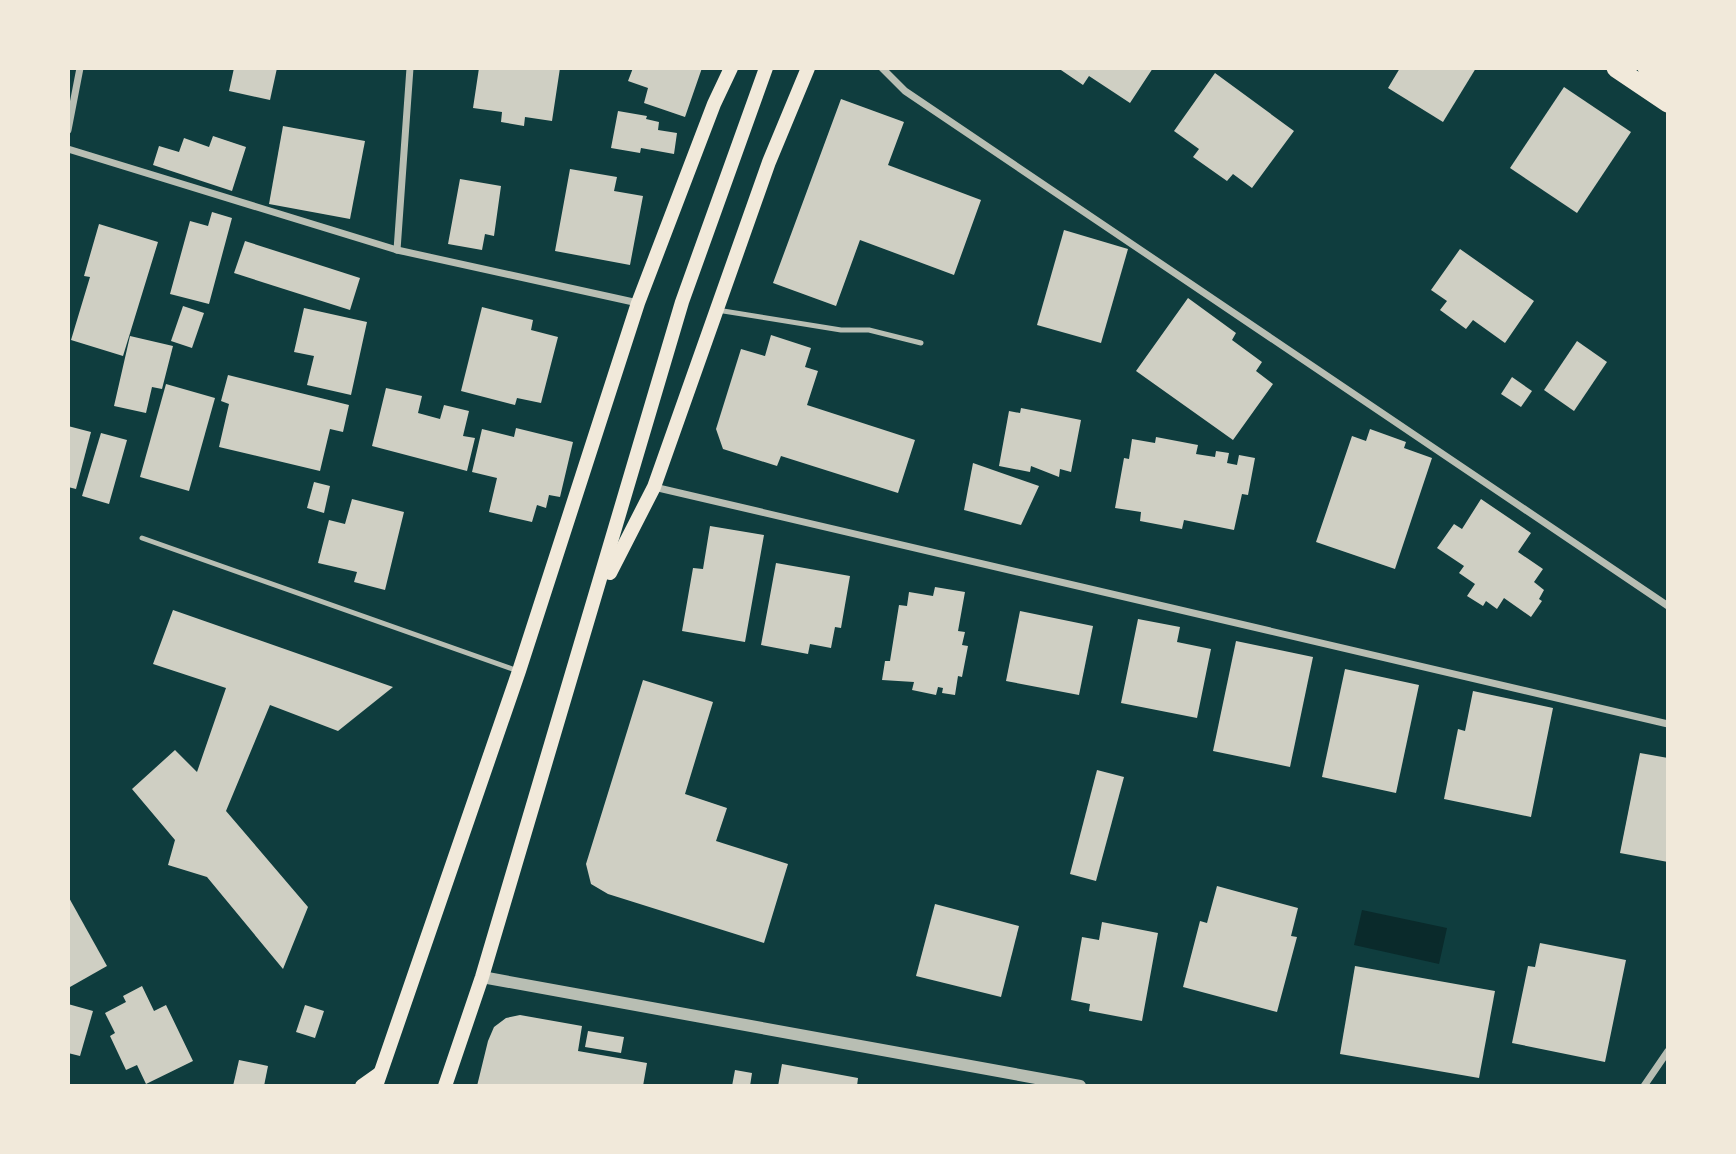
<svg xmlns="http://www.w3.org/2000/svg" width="1736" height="1154" font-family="Lora,serif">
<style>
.water{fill:#0a2a2b}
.building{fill:#cfcfc3}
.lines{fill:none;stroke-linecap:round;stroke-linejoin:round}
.service{stroke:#b8beb3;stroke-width:5}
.minor{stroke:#b8beb3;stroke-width:7}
.tertiary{stroke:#b8beb3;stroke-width:12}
.secondary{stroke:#f1e9da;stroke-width:14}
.trunk{stroke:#f1e9da;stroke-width:19}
</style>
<rect width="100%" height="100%" fill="#0f3d3e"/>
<path class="water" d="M1362,910l85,18 -8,36 -85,-19z"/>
<g class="building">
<path d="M234,68h43l-7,32 -41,-9z"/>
<path d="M479,68h81l-8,53 -27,-4 -1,9 -23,-4 1,-10 -29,-4z"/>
<path d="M633,68h69l-17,49 -41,-14 4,-15 -20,-7z"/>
<path d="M1058,68h95l-23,35 -41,-27 -6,9z"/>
<path d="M1400,68h76l-33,54 -55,-34z"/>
<path d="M1215,73l79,58 -42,57 -19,-14 -6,7 -34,-24 6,-8 -25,-18z"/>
<path d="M1564,87l67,45 -54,81 -67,-45z"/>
<path d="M841,99l63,23 -16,43 93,35 -27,75 -94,-35 -24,66 -63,-23z"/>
<path d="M618,111l29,5 -1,3 13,3 -1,8 19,3 -3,21 -33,-6 -1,5 -29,-5z"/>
<path d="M283,126l82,15 -15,78 -81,-15z"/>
<path d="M213,136l33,11 -14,44 -79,-26 6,-19 20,6 5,-14 25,9z"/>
<path d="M570,169l47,8 -3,14 29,5 -13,69 -75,-14z"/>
<path d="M460,179l41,7 -7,50 -9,-2 -3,16 -34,-6z"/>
<path d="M212,212l20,6 -23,86 -39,-10 20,-73 18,5z"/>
<path d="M99,224l59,18 -35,114 -52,-16 19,-63 -6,-1z"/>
<path d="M1064,230l64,19 -27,94 -64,-18z"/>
<path d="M245,241l115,37 -10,32 -116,-37z"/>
<path d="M1460,249l74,52 -29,42 -32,-23 -7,9 -26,-19 7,-9 -16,-11z"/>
<path d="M1188,298l48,35 -4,7 30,22 -6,9 17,13 -40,56 -97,-69z"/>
<path d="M183,306l21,7 -12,35 -21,-7z"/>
<path d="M482,307l51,13 -2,10 27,7 -17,66 -24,-5 -2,7 -54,-14z"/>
<path d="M304,308l63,14 -16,73 -44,-10 7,-29 -20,-4z"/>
<path d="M771,335l40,13 -6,19 13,4 -11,34 108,35 -17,53 -117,-37 -4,10 -54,-17 -7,-20 25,-80 24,7z"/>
<path d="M130,336l43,10 -11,43 -10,-2 -6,26 -32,-7z"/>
<path d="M1577,341l30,21 -33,49 -30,-21z"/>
<path d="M228,375l121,30 -6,27 -13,-3 -10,42 -101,-24 10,-43 -8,-3z"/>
<path d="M1512,377l20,14 -11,16 -20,-13z"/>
<path d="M166,384l49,14 -26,93 -49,-14z"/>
<path d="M386,388l36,8 -4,17 22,6 4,-14 25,6 -6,25 12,2 -8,33 -95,-25z"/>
<path d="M1021,408l60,12 -10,52 -11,-3 -1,8 -28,-11 -1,6 -31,-6 10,-55 11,2z"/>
<path d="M68,426l23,6 -15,57 -8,-2z"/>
<path d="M516,428l57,14 -13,55 -11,-2 -3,13 -9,-3 -5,17 -43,-10 8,-34 -25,-6 10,-43 32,8z"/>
<path d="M1370,429l36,13 -2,6 28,10 -37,111 -79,-27 36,-106 14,5z"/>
<path d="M101,433l26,7 -18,64 -27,-8z"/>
<path d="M1156,437l42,8 -2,9 19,3 1,-6 13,2 -2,10 10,2 2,-10 16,3 -7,37 -6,-1 -8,36 -50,-10 -2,9 -42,-8 1,-9 -26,-4 9,-50 5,1 3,-20 23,4z"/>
<path d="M973,463l66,23 -18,39 -57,-15z"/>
<path d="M314,482l16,4 -6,27 -17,-5z"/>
<path d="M352,499l52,13 -19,78 -31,-8 3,-10 -39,-9 11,-43 16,4z"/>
<path d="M1481,499l50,34 -13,19 25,17 -9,13 10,8 -5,9 3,2 -11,16 -27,-19 -7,11 -11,-8 -3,5 -16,-10 8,-12 -16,-11 5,-7 -27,-18 17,-24 8,5z"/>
<path d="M710,526l54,9 -19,107 -63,-11 11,-63 10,1z"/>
<path d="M776,563l74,13 -9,52 -6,-1 -4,21 -21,-4 -2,10 -47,-9z"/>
<path d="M935,587l30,5 -7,39 7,1 -3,13 6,1 -6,31 -4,-1 -3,19 -13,-2 1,-5 -5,-1 -2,8 -24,-5 2,-8 -32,-2 3,-19h5l9,-56 8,1 2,-14 24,4z"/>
<path d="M173,610l220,77 -55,44 -68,-26 -44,106 82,96 -25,62 -76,-92 -39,-12 7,-25 -43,-51 43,-39 22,22 29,-84 -73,-24z"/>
<path d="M1020,611l73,15 -14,69 -73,-14z"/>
<path d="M1138,619l42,8 -3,15 34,7 -14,69 -76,-15z"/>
<path d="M1236,641l77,16 -23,110 -77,-16z"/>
<path d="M1345,669l74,16 -23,108 -74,-16z"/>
<path d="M643,680l70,22 -28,92 42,14 -11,33 72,23 -24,79 -156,-49 -17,-10 -5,-20z"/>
<path d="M1473,691l80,17 -22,109 -87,-18 14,-70 7,2z"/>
<path d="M1640,753l28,5v104l-48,-9z"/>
<path d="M1097,770l27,7 -28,104 -26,-7z"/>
<path d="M1217,886l81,22 -7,28 6,1 -20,75 -94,-25 17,-66 7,2z"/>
<path d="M68,896l39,70 -37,21 -2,-3z"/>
<path d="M935,904l84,22 -18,71 -85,-21z"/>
<path d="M1102,922l56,11 -16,88 -53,-10 1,-7 -19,-4 11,-63 17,3z"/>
<path d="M1540,943l86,17 -21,102 -93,-19 16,-77 7,1z"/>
<path d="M1355,966l140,25 -16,87 -139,-24z"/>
<path d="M142,986l12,25 12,-6 27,56 -47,23 -9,-19 -11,5 -16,-34 5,-3 -10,-20 21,-11 -3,-6z"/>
<path d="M68,1004l25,7 -13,45 -12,-3z"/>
<path d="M305,1005l19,6 -9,27 -19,-6z"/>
<path d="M520,1015l62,11 -4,25 69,12 -4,23h-166l11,-45 6,-14 12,-9z"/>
<path d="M588,1031l36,6 -3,16 -36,-6z"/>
<path d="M239,1060l29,6 -4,20h-31z"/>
<path d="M782,1064l76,14 -1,8h-79z"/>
<path d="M735,1070l17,3 -2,13h-18z"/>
</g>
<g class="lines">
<g class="service">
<path d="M717,310l124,20h28l52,13"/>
<path d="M142,538l376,133"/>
</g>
<g class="minor">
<path d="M882,68l23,23 763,515"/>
<path d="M68,130l12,-62"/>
<path d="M68,149l329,101 241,53"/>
<path d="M397,250l13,-182"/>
<path d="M654,487l1014,237"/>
<path d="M1644,1086l24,-35"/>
</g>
<path class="tertiary" d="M482,977l598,109"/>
<g class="secondary">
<path d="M610,573l44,-86 115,-325 39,-94"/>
<path d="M362,1086l17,-12"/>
<path d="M376,1086l143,-415 119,-368 76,-199 17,-36"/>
<path d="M445,1086l37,-109 200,-675 84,-234"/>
</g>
<g class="trunk">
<path d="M1616,68l52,35"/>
<path d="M1647,68l21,14"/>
</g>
</g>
<rect width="1736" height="1154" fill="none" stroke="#f1e9da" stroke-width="140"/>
</svg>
